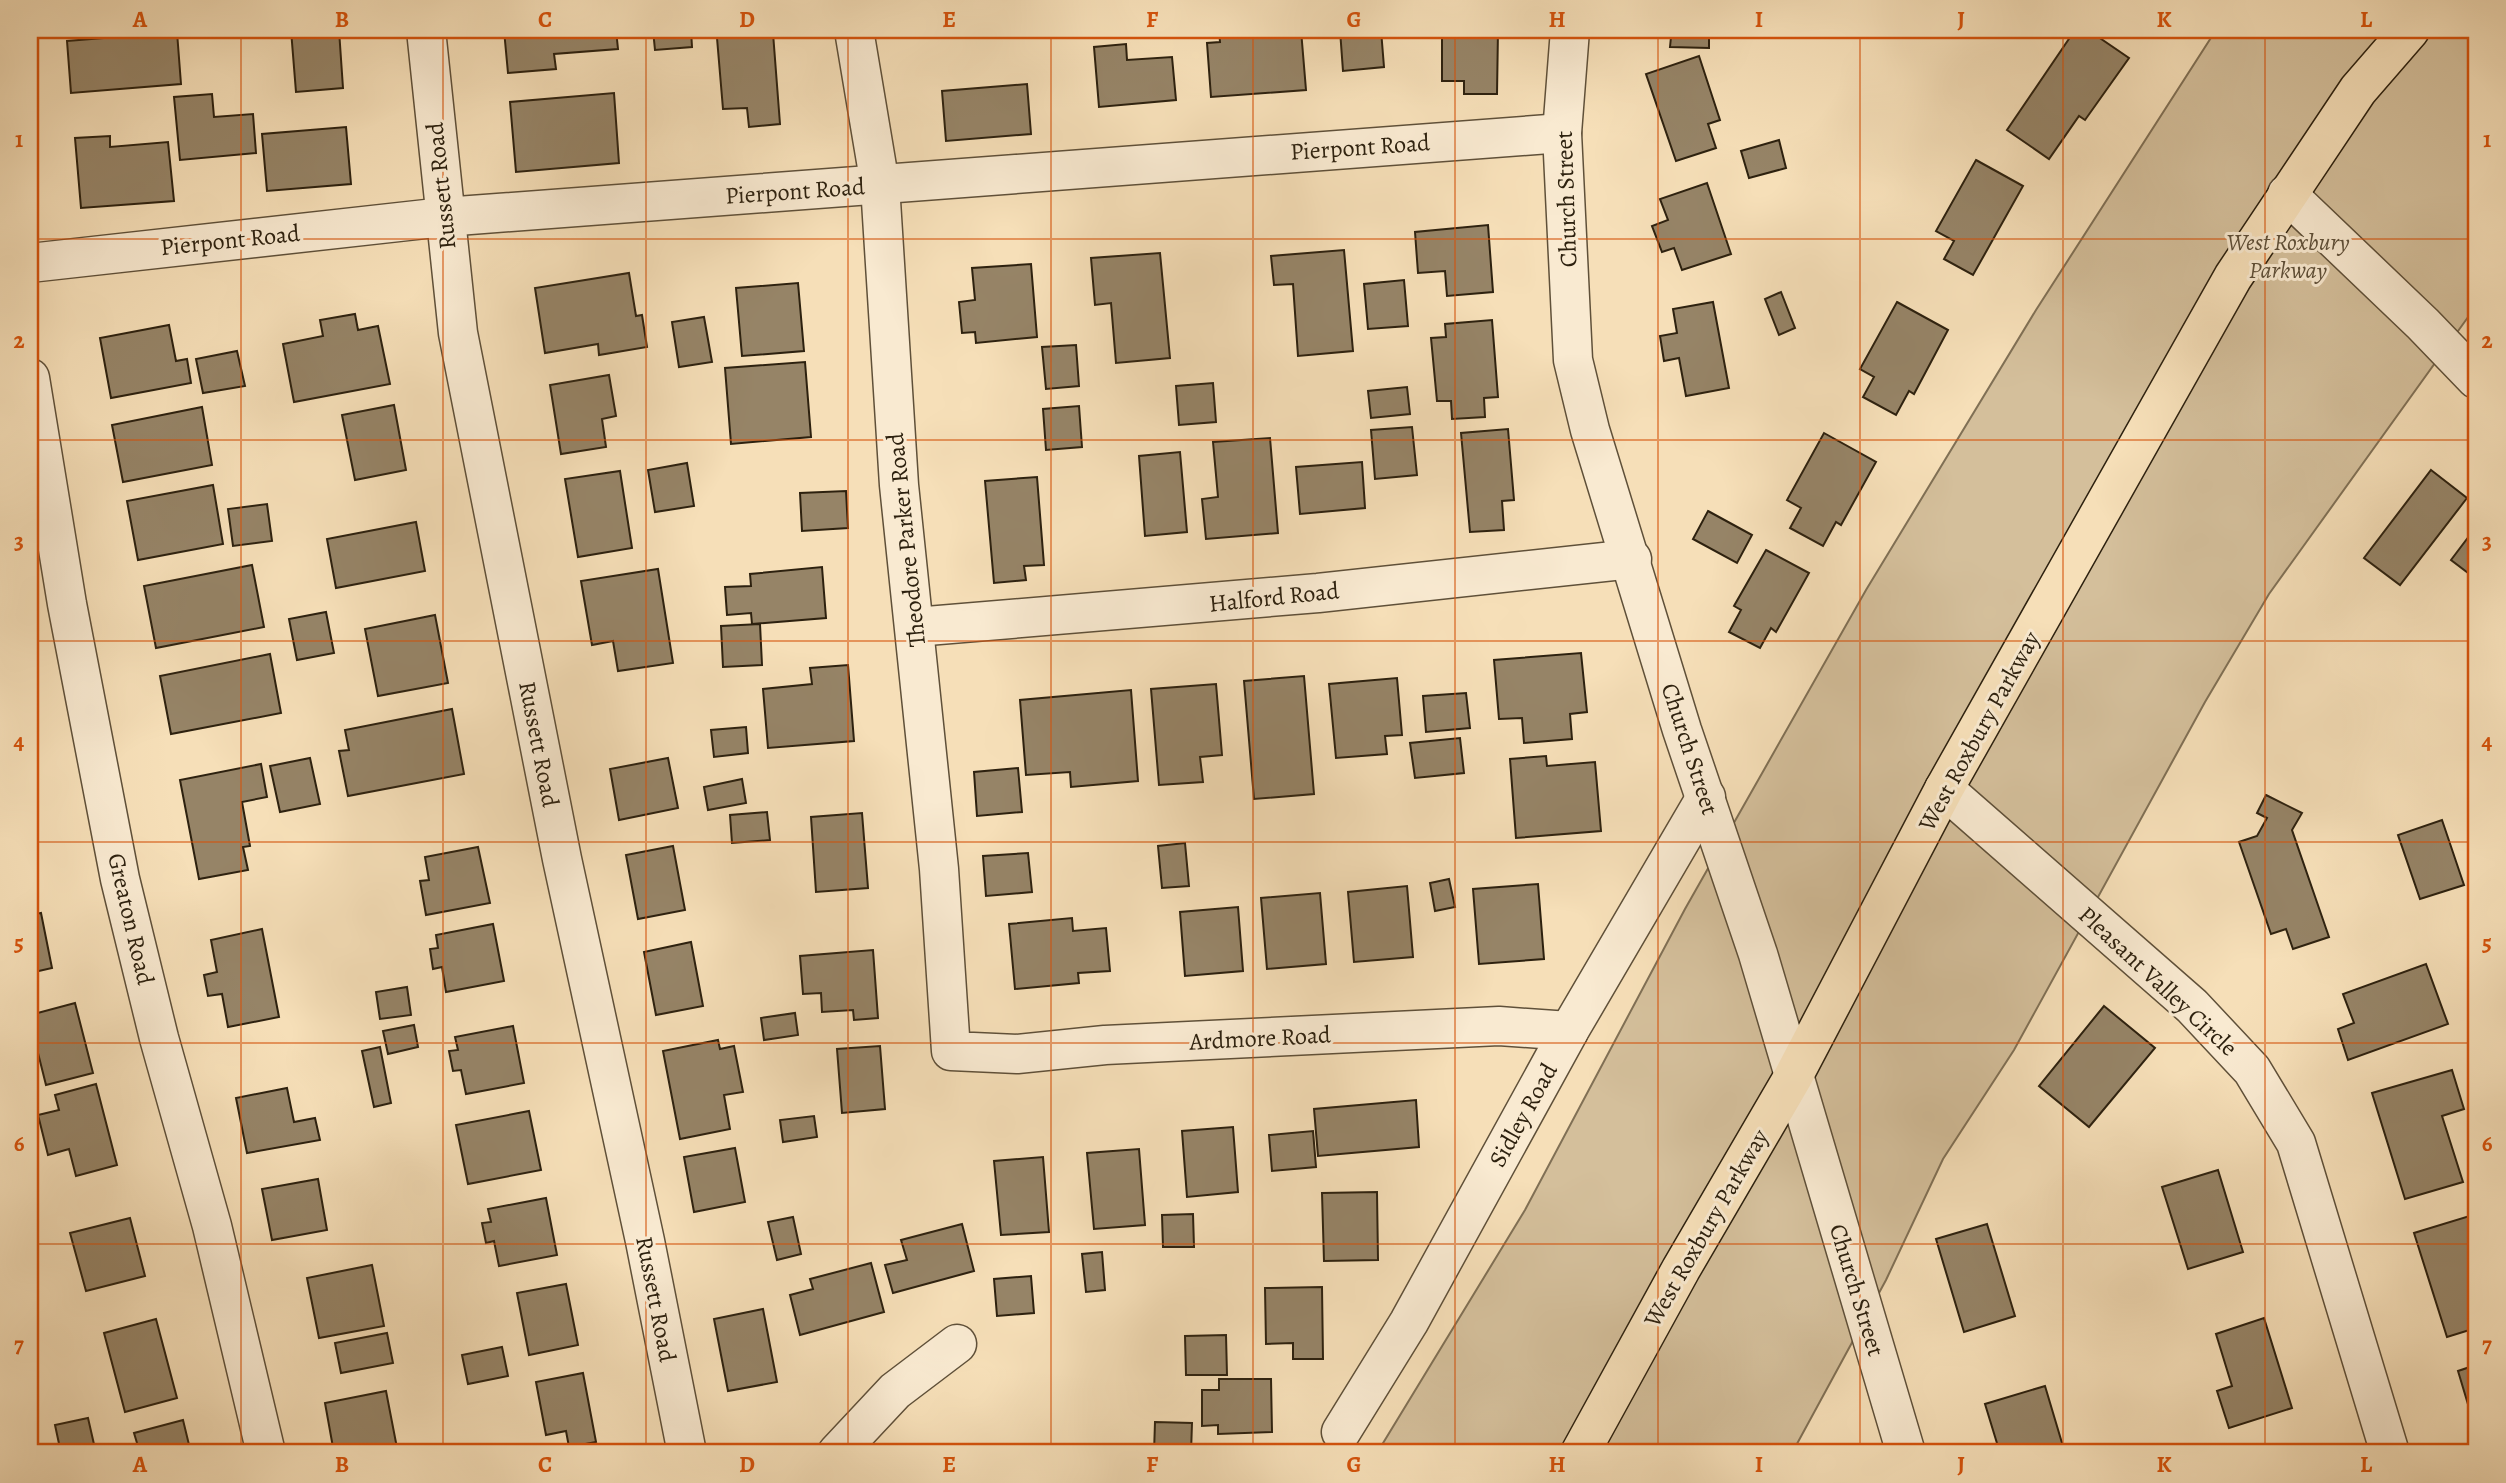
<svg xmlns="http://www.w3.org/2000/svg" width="2506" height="1483" font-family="Alegreya,serif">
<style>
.green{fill:#d4bf9b;stroke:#807055;stroke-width:2}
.building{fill:#968467;stroke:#2d210f;stroke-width:2}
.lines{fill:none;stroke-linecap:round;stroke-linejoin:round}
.minor-casing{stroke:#5f5039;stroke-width:41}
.major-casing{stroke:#2d210f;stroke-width:41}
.minor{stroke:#f9ead1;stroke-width:38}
.major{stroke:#f6dfb8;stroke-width:38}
.grid{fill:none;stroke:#d5530c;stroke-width:2;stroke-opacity:0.55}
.labels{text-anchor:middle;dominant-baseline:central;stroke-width:6;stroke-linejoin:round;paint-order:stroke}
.street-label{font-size:24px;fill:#2d210f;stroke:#f9ead1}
.park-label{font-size:24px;font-style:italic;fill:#5f5039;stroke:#f9ead1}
.neatline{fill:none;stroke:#d5530c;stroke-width:2.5}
.grid-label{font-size:23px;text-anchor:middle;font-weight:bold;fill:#d5530c}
</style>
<rect width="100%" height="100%" fill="#f6dfb8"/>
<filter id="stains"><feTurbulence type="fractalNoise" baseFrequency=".00286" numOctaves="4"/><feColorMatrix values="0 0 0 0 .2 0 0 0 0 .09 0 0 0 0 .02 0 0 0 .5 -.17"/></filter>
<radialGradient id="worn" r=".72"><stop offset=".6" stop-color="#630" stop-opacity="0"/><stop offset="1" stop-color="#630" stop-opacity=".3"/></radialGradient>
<path class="green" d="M2216,30h260v276l-207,288 -64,108 -191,348 -71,109 -57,121 -94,173h-415l148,-243 160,-301 181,-319 170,-280z"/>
<g class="building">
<path d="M291,30h48l4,58 -47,4z"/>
<path d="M504,30h112l2,19 -64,5 2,15 -48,4z"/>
<path d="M653,30h38l1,17 -37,3z"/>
<path d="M1219,30h82l5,60 -95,7 -4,-54 13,-1z"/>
<path d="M1340,30h41l3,37 -41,4z"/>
<path d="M1442,30h56l-1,64h-33v-13h-22z"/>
<path d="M1657,30h52v18l-39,-1 1,-10 -14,-1z"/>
<path d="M2075,30h13l41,28 -44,62 -6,-4 -30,43 -42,-29z"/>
<path d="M177,32l4,52 -110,9 -4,-52z"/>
<path d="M773,33l7,91 -31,3 -2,-19 -24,1 -6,-71z"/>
<path d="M1126,44l1,16 45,-3 4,43 -77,7 -5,-60z"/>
<path d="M1699,56l21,64 -12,4 8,24 -40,13 -30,-87z"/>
<path d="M1027,84l4,50 -85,7 -4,-50z"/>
<path d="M614,93l5,70 -103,9 -6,-70z"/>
<path d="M212,94l2,23 39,-3 3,39 -76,7 -6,-63z"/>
<path d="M346,127l5,57 -84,7 -5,-57z"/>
<path d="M110,136v11l58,-5 6,59 -93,7 -6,-70z"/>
<path d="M1779,140l7,28 -37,10 -8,-27z"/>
<path d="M1976,160l47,26 -50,89 -29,-16 10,-18 -18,-10z"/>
<path d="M1707,183l24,71 -49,16 -8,-22 -12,4 -10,-26 16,-6 -8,-21z"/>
<path d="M1488,225l5,67 -46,4 -2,-25 -27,2 -3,-41z"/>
<path d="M1344,250l9,101 -55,5 -5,-72 -19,1 -3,-29z"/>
<path d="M1160,253l10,105 -54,5 -5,-60 -16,2 -4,-47z"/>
<path d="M1031,264l6,73 -61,6 -1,-11 -13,1 -3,-31 16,-2 -3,-32z"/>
<path d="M629,273l7,43 6,-1 5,32 -48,8 -1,-11 -53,9 -10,-65z"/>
<path d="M1404,280l4,46 -40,3 -4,-45z"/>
<path d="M798,283l6,68 -62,5 -6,-68z"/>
<path d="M1781,292l14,36 -16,7 -14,-36z"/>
<path d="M1713,302l16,86 -43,8 -7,-38 -15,3 -4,-25 17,-3 -4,-24z"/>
<path d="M1897,302l51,28 -34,64 -5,-3 -13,24 -33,-18 11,-20 -14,-8z"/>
<path d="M355,314l3,16 20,-4 12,58 -96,18 -11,-58 40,-8 -3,-16z"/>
<path d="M704,317l8,45 -33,5 -7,-45z"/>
<path d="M1492,320l6,77 -14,1 1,19 -33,2 -1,-18h-14l-6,-63 15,-1 -1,-13z"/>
<path d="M169,325l7,36 11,-2 4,24 -80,15 -11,-60z"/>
<path d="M1076,345l3,41 -33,3 -4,-42z"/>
<path d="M237,351l8,35 -42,7 -7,-34z"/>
<path d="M805,362l6,75 -80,7 -6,-76z"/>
<path d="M609,375l7,41 -14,3 4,28 -45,7 -11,-69z"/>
<path d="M1213,383l3,39 -37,3 -3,-39z"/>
<path d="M1407,387l3,27 -39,4 -3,-27z"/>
<path d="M394,405l12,65 -51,10 -13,-65z"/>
<path d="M1079,406l3,41 -36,3 -3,-41z"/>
<path d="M202,407l10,58 -89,17 -11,-57z"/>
<path d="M1412,427l5,48 -42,4 -4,-49z"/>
<path d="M1508,429l6,71 -12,1 2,29 -34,2 -9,-99z"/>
<path d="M1824,433l52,29 -35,63 -5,-3 -13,24 -33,-18 11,-20 -14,-8z"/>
<path d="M1270,438l8,95 -72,6 -4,-40 16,-2 -5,-55z"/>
<path d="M1180,452l7,80 -42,4 -6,-80z"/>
<path d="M1362,462l3,46 -65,6 -4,-47z"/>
<path d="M687,463l7,43 -39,6 -7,-42z"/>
<path d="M2431,470l36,28 -67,87 -36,-27z"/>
<path d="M620,471l12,77 -54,9 -13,-78z"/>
<path d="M1037,477l7,88 -20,1 2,14 -32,3 -9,-102z"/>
<path d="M213,485l10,59 -85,16 -11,-59z"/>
<path d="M846,491l2,37 -46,3 -2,-38z"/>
<path d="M267,504l5,37 -39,5 -5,-37z"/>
<path d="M1708,511l44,24 -15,28 -44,-24z"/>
<path d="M416,522l9,49 -89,17 -9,-49z"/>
<path d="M2476,527v52l-25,-19z"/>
<path d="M1766,550l43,23 -33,59 -5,-4 -11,20 -31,-16 12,-22 -7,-4z"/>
<path d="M252,565l12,62 -108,21 -12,-62z"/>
<path d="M822,567l4,51 -74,6 -1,-11 -24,2 -2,-28 26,-1 -1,-12z"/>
<path d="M658,569l15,94 -55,8 -5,-30 -21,4 -11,-64z"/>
<path d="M326,612l8,41 -37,7 -8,-41z"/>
<path d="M435,615l13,68 -70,13 -13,-67z"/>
<path d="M760,624l2,41 -39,2 -2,-41z"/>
<path d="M1581,653l6,59 -17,2 2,25 -48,4 -2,-25 -23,1 -5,-59z"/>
<path d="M270,654l11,59 -110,21 -11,-58z"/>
<path d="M848,665l6,76 -86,7 -5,-59 49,-5 -2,-16z"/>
<path d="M1304,676l10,118 -60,5 -10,-118z"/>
<path d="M1397,678l5,57 -17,1 2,18 -51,4 -7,-74z"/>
<path d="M1216,684l6,71 -22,2 3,25 -44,3 -8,-96z"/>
<path d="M1131,690l7,91 -67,6 -1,-15 -44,3 -6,-75z"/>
<path d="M1466,693l4,35 -44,4 -3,-36z"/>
<path d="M452,709l12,65 -116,22 -9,-45 10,-1 -4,-20z"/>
<path d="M746,727l2,26 -34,4 -3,-27z"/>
<path d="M1460,738l4,35 -49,5 -5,-35z"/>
<path d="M1546,756l1,10 48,-4 6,69 -85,7 -6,-79z"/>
<path d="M310,758l10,46 -40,8 -10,-46z"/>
<path d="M668,758l10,50 -59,12 -9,-51z"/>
<path d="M261,764l6,33 -25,5 8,44 -7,1 5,23 -49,9 -19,-99z"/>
<path d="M1018,768l4,44 -45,4 -3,-44z"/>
<path d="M742,779l4,24 -38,7 -4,-23z"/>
<path d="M2266,795l36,18 -10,17 37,107 -36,12 -7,-20 -15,5 -32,-92 18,-6 10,-18 -10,-5z"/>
<path d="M767,812l3,28 -38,3 -2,-28z"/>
<path d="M862,813l6,75 -52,4 -5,-75z"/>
<path d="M2442,820l22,65 -44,14 -22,-64z"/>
<path d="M30,841l7,39 -7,1z"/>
<path d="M1185,843l4,43 -27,2 -4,-42z"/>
<path d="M673,846l12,64 -47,9 -12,-64z"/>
<path d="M478,847l12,56 -64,12 -6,-34 9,-1 -4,-23z"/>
<path d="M1028,853l4,39 -46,4 -3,-40z"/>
<path d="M1449,879l6,28 -20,4 -5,-28z"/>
<path d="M1538,884l6,75 -65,5 -6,-75z"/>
<path d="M1407,886l6,71 -59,5 -6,-70z"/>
<path d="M1320,893l6,71 -59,5 -6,-71z"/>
<path d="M1238,907l5,64 -58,5 -5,-64z"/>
<path d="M41,913l11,55 -22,5v-58z"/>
<path d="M1072,918l1,13 33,-3 4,43 -32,2 1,10 -64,6 -6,-65z"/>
<path d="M493,924l11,57 -58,11 -4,-25 -9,2 -3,-20 8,-1 -2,-13z"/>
<path d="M262,929l17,88 -51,10 -6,-33 -14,2 -4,-21 13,-3 -6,-32z"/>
<path d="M691,942l12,64 -47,9 -12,-63z"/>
<path d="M873,950l5,68 -24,2 -1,-10 -31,2 -1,-19 -18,1 -3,-38z"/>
<path d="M2426,964l22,60 -100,36 -10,-31 16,-6 -11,-29z"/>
<path d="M407,987l4,28 -31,4 -4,-27z"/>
<path d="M75,1003l18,70 -47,12 -9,-36 -7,1v-35z"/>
<path d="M2104,1006l51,42 -66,79 -50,-41z"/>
<path d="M795,1013l3,22 -34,5 -3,-22z"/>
<path d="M414,1025l4,22 -30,7 -5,-23z"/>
<path d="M513,1026l11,57 -58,11 -5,-24 -8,1 -4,-20 9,-1 -3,-13z"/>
<path d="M718,1040l2,9 14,-3 9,46 -19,3 6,34 -50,10 -17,-88z"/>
<path d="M880,1046l5,63 -43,4 -5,-64z"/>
<path d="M380,1047l11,56 -17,4 -12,-56z"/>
<path d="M2452,1070l12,39 -22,7 21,66 -58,17 -33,-106z"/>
<path d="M96,1084l21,81 -41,11 -7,-27 -21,6 -10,-40 21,-5 -4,-15z"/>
<path d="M287,1088l7,34 21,-4 5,22 -73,13 -11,-55z"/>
<path d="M1416,1100l3,47 -101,9 -4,-47z"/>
<path d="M529,1111l12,59 -73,14 -12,-59z"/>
<path d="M814,1116l3,21 -34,5 -3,-22z"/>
<path d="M1233,1127l5,65 -51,5 -5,-66z"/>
<path d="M1313,1131l3,36 -44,4 -3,-36z"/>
<path d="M735,1148l10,54 -51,10 -10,-55z"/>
<path d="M1139,1149l6,76 -51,4 -7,-76z"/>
<path d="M1043,1157l6,75 -48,3 -7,-74z"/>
<path d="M2218,1170l25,82 -55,17 -26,-82z"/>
<path d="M318,1179l9,51 -55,10 -10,-51z"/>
<path d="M1377,1192l1,68 -54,1 -2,-68z"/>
<path d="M546,1198l11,57 -58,11 -5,-25 -8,2 -4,-20 9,-1 -3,-13z"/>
<path d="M1193,1214l1,33h-31l-1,-32z"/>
<path d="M2476,1214v114l-29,9 -33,-104z"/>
<path d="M793,1217l8,37 -24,6 -9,-38z"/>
<path d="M130,1218l15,58 -59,15 -16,-58z"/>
<path d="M962,1224l12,47 -81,22 -8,-28 22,-5 -6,-20z"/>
<path d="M1987,1224l28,92 -51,16 -28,-93z"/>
<path d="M1102,1252l3,38 -19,2 -4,-38z"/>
<path d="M871,1263l13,49 -84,23 -10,-40 23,-6 -3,-10z"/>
<path d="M372,1265l12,61 -65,12 -12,-60z"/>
<path d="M1031,1276l3,37 -37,3 -3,-37z"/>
<path d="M566,1284l12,61 -49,10 -12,-62z"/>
<path d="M1322,1287l1,72h-30v-16l-27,1 -1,-56z"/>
<path d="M763,1309l14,73 -49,9 -14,-72z"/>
<path d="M2264,1318l28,90 -63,20 -12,-37 15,-5 -16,-52z"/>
<path d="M156,1319l21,79 -52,14 -21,-79z"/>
<path d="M387,1333l6,30 -52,10 -6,-30z"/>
<path d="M1226,1335l1,40h-41l-1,-39z"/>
<path d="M502,1347l6,29 -40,8 -6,-29z"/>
<path d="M2476,1365v66l-18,-60z"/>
<path d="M583,1373l13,69 -27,5 -3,-16 -20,4 -10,-53z"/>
<path d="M1219,1379h52l1,53 -54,2v-9l-16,1v-36h17z"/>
<path d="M2045,1386l20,67h-65l-15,-49z"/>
<path d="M386,1391l12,62h-64l-9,-50z"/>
<path d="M88,1418l8,35h-35l-6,-28z"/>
<path d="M183,1420l8,33h-51l-6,-20z"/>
<path d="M1155,1422l37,1 -1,30h-37z"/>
<path d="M516,1445l1,8h-36v-3z"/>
</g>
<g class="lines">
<g class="minor-casing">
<g id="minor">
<path d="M426,30l32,303 104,526 83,382 42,212"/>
<path d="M854,30l26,155 19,300 40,384 12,182 66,3 88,-9 394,-19 70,5"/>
<path d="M1570,30l-8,103 11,227 17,70 92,300 76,224 148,499"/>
<path d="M2287,194l136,130 53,55"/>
<path d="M30,263l414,-46 1118,-84"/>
<path d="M30,378l37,226 53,275 39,159 53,188 54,227"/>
<path d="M915,627l403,-34 314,-34"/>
<path d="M1944,789l248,217 60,64 44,73 94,310"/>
<path d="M1341,1432l68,-110 160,-291 137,-234"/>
<path d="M837,1453l58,-62 62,-47"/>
</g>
</g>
<g class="major-casing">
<path id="major" d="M1580,1453l101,-184 112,-192 151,-288 289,-512 125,-187 52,-60"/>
</g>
<use href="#minor" class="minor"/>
<use href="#major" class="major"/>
</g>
<path class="grid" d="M241,30v1423M443,30v1423M646,30v1423M848,30v1423M1051,30v1423M1253,30v1423M1455,30v1423M1658,30v1423M1860,30v1423M2063,30v1423M2265,30v1423M30,239h2446M30,440h2446M30,641h2446M30,842h2446M30,1043h2446M30,1244h2446"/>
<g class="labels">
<g class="street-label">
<text transform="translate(1360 147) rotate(-4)">Pierpont Road</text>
<text transform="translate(441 186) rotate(-96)">Russett Road</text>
<text transform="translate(795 191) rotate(-4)">Pierpont Road</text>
<text transform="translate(1566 199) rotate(-92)">Church Street</text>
<text transform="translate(230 240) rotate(-6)">Pierpont Road</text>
<text transform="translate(906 540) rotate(-96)">Theodore Parker Road</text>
<text transform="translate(1274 597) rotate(-6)">Halford Road</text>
<text transform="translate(1979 731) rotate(-61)">West Roxbury Parkway</text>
<text transform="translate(539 744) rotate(79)">Russett Road</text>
<text transform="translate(1690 749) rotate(72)">Church Street</text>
<text transform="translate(131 919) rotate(77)">Greaton Road</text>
<text transform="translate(2158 981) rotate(43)">Pleasant Valley Circle</text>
<text transform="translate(1260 1038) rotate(-3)">Ardmore Road</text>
<text transform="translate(1523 1115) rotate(-61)">Sidley Road</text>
<text transform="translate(1706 1228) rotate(-60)">West Roxbury Parkway</text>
<text transform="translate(1857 1290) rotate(73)">Church Street</text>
<text transform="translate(656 1299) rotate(79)">Russett Road</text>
</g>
<g class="park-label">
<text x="2288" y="242">West Roxbury<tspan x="2288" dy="28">Parkway</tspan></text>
</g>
</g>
<rect width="2506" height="1483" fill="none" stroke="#f6dfb8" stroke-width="77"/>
<rect x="38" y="38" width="2430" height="1406" class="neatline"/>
<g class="grid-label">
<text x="140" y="27">A</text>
<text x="342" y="27">B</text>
<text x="545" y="27">C</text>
<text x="747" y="27">D</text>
<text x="949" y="27">E</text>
<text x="1152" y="27">F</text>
<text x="1354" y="27">G</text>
<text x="1557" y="27">H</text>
<text x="1759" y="27">I</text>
<text x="1961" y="27">J</text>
<text x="2164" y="27">K</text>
<text x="2366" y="27">L</text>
<text x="19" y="147">1</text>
<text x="2487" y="147">1</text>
<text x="19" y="348">2</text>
<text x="2487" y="348">2</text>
<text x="19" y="549">3</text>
<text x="2487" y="549">3</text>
<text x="19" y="749">4</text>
<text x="2487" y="749">4</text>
<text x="19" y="950">5</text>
<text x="2487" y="950">5</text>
<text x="19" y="1151">6</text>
<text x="2487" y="1151">6</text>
<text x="19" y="1352">7</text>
<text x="2487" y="1352">7</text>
<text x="140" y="1472">A</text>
<text x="342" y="1472">B</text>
<text x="545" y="1472">C</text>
<text x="747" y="1472">D</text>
<text x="949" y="1472">E</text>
<text x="1152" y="1472">F</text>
<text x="1354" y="1472">G</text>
<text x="1557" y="1472">H</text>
<text x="1759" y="1472">I</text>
<text x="1961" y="1472">J</text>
<text x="2164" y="1472">K</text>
<text x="2366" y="1472">L</text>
</g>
<rect width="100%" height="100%" filter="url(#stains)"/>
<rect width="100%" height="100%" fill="url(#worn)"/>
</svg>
